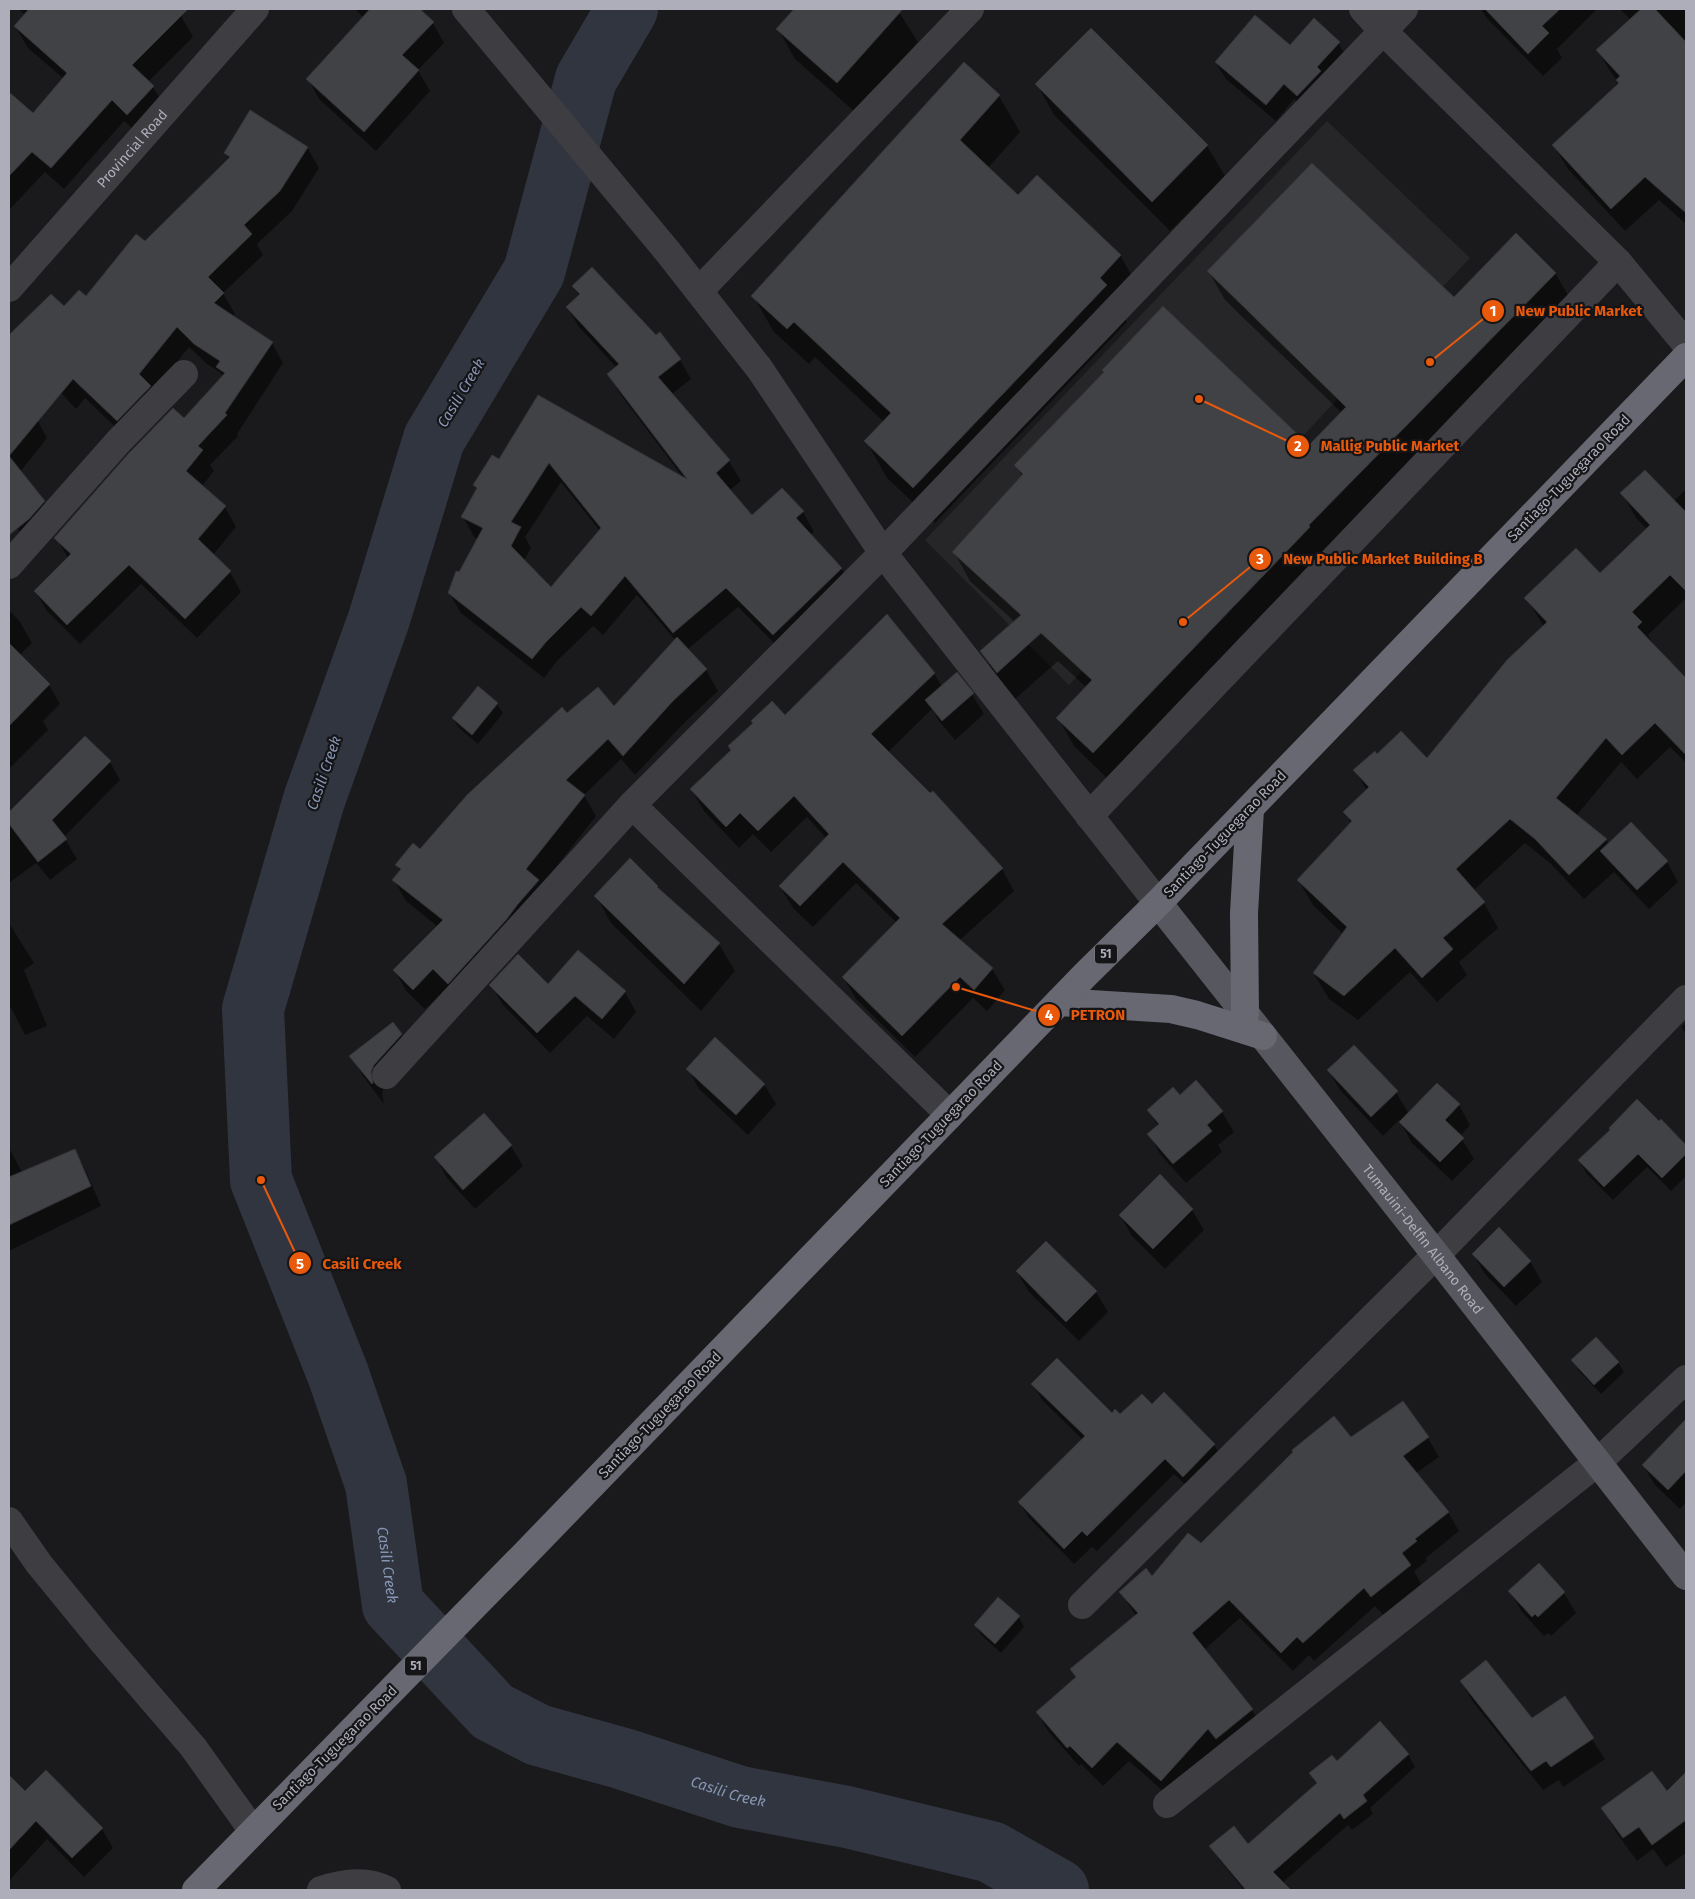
<svg xmlns="http://www.w3.org/2000/svg" width="1695" height="1899" font-family="'Fira Sans',sans-serif">
<style>
.built{fill:#262628}
.shadow{fill:#0007;fill-rule:evenodd}
.lines{fill:none;stroke-linecap:round;stroke-linejoin:round}
.river{stroke:#30353f;stroke-width:62}
.building{fill:#414245;stroke:#343437;fill-rule:evenodd}
.minor{stroke:#3d3d42;stroke-width:28}
.major{stroke:#57575f;stroke-width:28}
.highway{stroke:#676871;stroke-width:28}
.labels{text-anchor:middle;dominant-baseline:central;stroke-width:4.5;stroke-linejoin:round;paint-order:stroke}
.shield{fill:#151417;stroke:#7f8089;stroke-width:1}
.shield-label{font-size:12px;font-weight:bold;fill:#adaeba}
.street-label{font-size:14px;fill:#adaeba;stroke:#151417}
.water-label{font-size:15px;font-style:italic;fill:#8695b3;stroke:#151417}
.leader{fill:none;stroke:#e8590c;stroke-width:2}
.callout-dot{fill:#e8590c;stroke:#151417;stroke-width:2}
.mark-label{font-size:15px;text-anchor:middle;font-weight:bold;fill:#fff}
.callout-label{font-size:15px;text-anchor:middle;font-weight:bold;fill:#e8590c;stroke:#151417;stroke-width:4.5;stroke-linejoin:round;paint-order:stroke}
</style>
<rect width="100%" height="100%" fill="#1a191c"/>
<path class="built" d="M1327,121l143,137 -401,427 -144,-145z"/>
<g class="shadow">
<path d="M19,9h155l7,7 12,21 -45,45 5,5 13,22 -26,26 -16,-14 -60,68 -19,-17 -36,38v-117l24,21 31,-35 -36,-31 -13,-22 10,-11z"/>
<path d="M355,9h63l15,14 11,20 -26,27 12,21 -54,60 -57,-52 -11,-20 56,-61z"/>
<path d="M796,9h101l21,33 -63,70 -60,-53 -17,-30z"/>
<path d="M1481,9h116l-40,40 5,9 -19,18 -57,-59z"/>
<path d="M1620,9h66v215l-27,-24 -34,31 -57,-62 -14,-23 66,-62 -8,-10 -14,-23 33,-31z"/>
<path d="M1091,30l116,116 18,30 -55,55 -116,-116 -17,-31z"/>
<path d="M1337,40l9,17 -39,54 -13,-12 -18,22 -50,-42 -10,-16 74,-17z"/>
<path d="M999,96l21,36 -32,36 31,29 101,58 21,37 -19,20 5,10 -192,201 -48,-45 -21,-37 18,-19 -69,-65 -6,7 -35,-32 -21,-36z"/>
<path d="M307,147l12,21 -27,43 -35,33 6,11 -40,38 12,21 -3,3 40,26 11,20 -46,71 1,2 -28,29 4,6 -13,16 24,20 11,20 -23,28 17,17 11,20 -44,46 -56,-54 -61,60 -33,-33 -12,-20 33,-33 -12,-20 128,-118 39,-43 -2,-4 -14,-9 -18,-17 -36,45 -24,48 -44,-42 -9,11 -52,-56 40,-45 22,-10 143,-138 -3,-7z"/>
<path d="M1209,272l245,26 101,-25 17,29 -462,479 -36,-35 -16,-28 29,-30 -29,-27 -44,39 -16,-20 -16,-28 33,-30 -45,-41 -16,-29 68,-76 -6,-11 293,-19 33,-33 -117,-113z"/>
<path d="M574,286l82,51 24,23 11,19 -19,15 57,67 12,20 -12,10 23,26 51,-5 11,20 -4,3 31,33 12,20 -68,66 -47,-47 -51,43 19,20 12,21 -33,31 -50,53 -14,-16 -37,36 12,21 -55,70 -81,118 -14,-15 -21,20 -19,-18 -11,-21 43,-43 -32,-26 -12,-21 7,-8 -4,-7 23,-15 147,-136 47,-6 62,-67 -39,-46 -34,40 -10,-9 -36,35 -13,17 -83,-65 -12,-20 29,-54 -4,-2 -11,-20 14,-27 -3,-5 26,-24 39,-64 146,83 -65,-86 -11,-20 8,-6 -38,-41 -12,-20 13,-11zM561,482l39,49 -49,58 -27,-28 7,-13 -6,-11z"/>
<path d="M9,398l29,23 9,17 -27,34 24,30 9,17 -24,24 -20,-25z"/>
<path d="M1686,489v111l-1,-1 -37,36 8,13 30,39v76l-16,-16 -33,32 -16,-17 -45,54 30,24 3,5 58,17 11,20 -29,27 -35,-37 -30,27 -33,-35 -26,-21 -52,48 11,12 14,25 -39,34 8,13 -30,27 -27,-30 -52,48 -29,-21 -15,-25 29,-40 -30,-29 -15,-25 54,-56 -7,-12 22,-21 -12,-21 22,-14 50,4 117,-133 -18,-29 74,-23 47,-46 -11,-11 -14,-25 52,8z"/>
<path d="M9,610l11,12 12,21 -23,22z"/>
<path d="M26,662l23,23 11,19 -17,17 5,9 -39,39v-90z"/>
<path d="M934,673l8,14 30,7 12,20 -29,26 -16,-19 -7,-12 -44,43 114,117 12,22 -54,49 32,29 13,21 -18,21 -14,-13 -58,59 -59,-58 -13,-22 54,-54 -41,-40 -43,44 -20,-19 -13,-21 47,-48 -20,-22 -36,35 -18,-18 -14,14 -35,-37 -13,-22 94,-73z"/>
<path d="M497,704l6,9 -25,31 -19,-16 -6,-9z"/>
<path d="M85,738l25,24 10,18 -56,57 13,22 -27,21 -14,-17 -27,20v-69z"/>
<path d="M657,887l3,5 59,52 16,27 -34,40 -90,-88 -15,-27z"/>
<path d="M9,923l25,40 -10,7 23,56 -22,9 -14,-27 -2,1z"/>
<path d="M491,985l57,1 77,6 11,20 -22,27 -27,-23 -37,37 -47,-48z"/>
<path d="M1686,1022v13l-4,-8z"/>
<path d="M401,1035l12,20 -28,30 -3,8 2,11 -21,-28 -12,-20z"/>
<path d="M688,1069l76,15 12,20 -28,31 -49,-46z"/>
<path d="M1328,1070l68,22 13,22 50,-9 11,20 -10,11 14,23 -22,22 -40,-38 -13,-23 -16,16 -43,-46z"/>
<path d="M1196,1082l26,30 12,20 -16,13 4,7 -36,31 -26,-29 -11,-20 9,-8 -10,-16 32,-14z"/>
<path d="M484,1115l27,31 12,20 -48,43 -28,-31 -11,-20z"/>
<path d="M1661,1121l25,25v30l-15,15 -24,-24 -34,33 -26,-26 -8,-14z"/>
<path d="M9,1148l13,24 53,-21 11,20 15,35 -92,45z"/>
<path d="M1192,1210l12,20 -39,39 -33,-33 -12,-21z"/>
<path d="M1473,1254l57,7 12,21 -26,24 -31,-32z"/>
<path d="M1017,1272l79,20 12,20 -29,29 -50,-49z"/>
<path d="M1573,1360l45,2 6,10 -23,22 -23,-24z"/>
<path d="M1033,1384l87,32 32,-10 12,-12 50,51 10,16 -31,31 -19,-18 -77,77 -5,-4 -18,17 -45,-46 -10,-16 64,-62 -41,-40z"/>
<path d="M1402,1403l26,35 11,19 -23,16 32,39 11,19 -33,27 1,3 -13,10 7,13 -38,31 -8,-9 -61,55 -5,-6 -16,16 -53,-53 -36,32 48,60 11,19 -91,70 -43,-38 -26,25 -22,-22 -2,2 -31,-35 -11,-19 40,-34 -6,-9 65,-53 -15,-24 31,-14z"/>
<path d="M1673,1434l13,13v55l-6,7 -25,-24 -12,-20z"/>
<path d="M1510,1592l54,1 12,20 -25,23 -3,-3 -4,3 -22,-24z"/>
<path d="M1019,1617l5,10 -23,26 -20,-18 -6,-10z"/>
<path d="M1461,1682l71,38 33,-22 40,61 -42,28 -4,-7 -16,10 -70,-88z"/>
<path d="M1408,1754l7,13 -45,41 3,6 -21,16 -4,-5 -66,58 8,7h-46l-26,-32 -7,-12h37l69,-61 -7,-11 27,-11z"/>
<path d="M46,1772l56,57 11,19 -29,29 -37,-38 -38,42v-84l10,-10 6,6z"/>
<path d="M1686,1774v79l-20,14 -13,-18 -16,12 -21,-29 -13,-24 64,-15z"/>
</g>
<g class="lines">
<path class="river" id="s1" d="M627,9l-41,70 -52,193 -100,167 -55,180 -65,181 -61,209 8,171 77,194 38,110 17,121 100,107 45,23 86,24 116,38 107,20 144,35 67,38"/>
</g>
<g class="building">
<path d="M29,9h159l-56,56 22,21 -27,29 -15,-15 -61,68 -19,-16 -23,24v-84l24,21 34,-40 -53,-47z"/>
<path d="M370,9h50l14,13 -32,33 17,15 -55,62 -58,-53z"/>
<path d="M794,9h109l-66,74 -61,-54z"/>
<path d="M1485,9h75l-18,17 7,7 -21,21z"/>
<path d="M1641,9h14l31,33v171l-41,-36 -34,32 -59,-64 67,-62 -3,-3 4,-4 -24,-26z"/>
<path d="M1255,15l35,30 24,-27 26,24 -23,25 4,4 -24,25 -13,-12 -18,21 -51,-43z"/>
<path d="M1091,28l117,117 -56,57 -117,-118z"/>
<path d="M964,62l36,33 -40,45 58,55 19,-20 84,80 -21,23 7,7 -194,203 -49,-47 27,-28 -97,-91 -7,7 -36,-33z"/>
<path d="M250,110l58,37 -28,44 -36,34 8,9 -44,43 16,16 -10,10 59,39 -48,71 2,2 -29,31 5,4 -17,21 40,35 -28,33 33,32 -46,48 -56,-54 -62,60 -33,-34 37,-37 -17,-16 75,-85 44,-45 11,10 41,-45 -9,-6 4,-6 -26,-17 -17,-17 -38,47 12,12 -34,35 -44,-42 -64,77 36,45 -16,18 -20,16v-200l42,-41 13,12 15,-16 7,6 50,-62 9,7 85,-84 -6,-4z"/>
<path d="M1312,163l142,134 62,-64 40,40 -247,252 1,2 -217,226 -37,-35 36,-38 -51,-47 -44,40 -17,-22 41,-36 -69,-63 71,-78 -9,-9 90,-93 -2,-2 61,-64 146,139 37,-38 -139,-136z"/>
<path d="M592,267l64,68 4,-3 21,27 -23,18 72,83 -14,13 36,42 30,-27 22,23 -8,7 46,50 -69,67 -47,-47 -53,45 -48,-57 -34,40 -10,-9 -35,35 -14,17 -84,-66 8,-22 3,1 24,-44 -22,-11 16,-29 -4,-3 19,-30 7,4 39,-64 149,84 -80,-105 12,-10 -53,-57 14,-13 -8,-8zM549,463l52,65 -50,59 -40,-41 10,-19 -10,-5z"/>
<path d="M1645,470l41,42v79l-16,-16 -38,37 10,10 -5,5 49,51v77l-31,-32 -33,32 -16,-17 -50,60 51,41 -38,36 -34,-36 -25,-20 -54,50 29,33 -42,36 10,11 -31,29 -27,-30 -51,48 -31,-23 34,-46 -50,-47 55,-59 -9,-9 26,-25 -16,-17 22,-19 2,3 24,-23 26,27 80,-98 40,-38 -23,-24 52,-50 24,25 50,-48 -30,-32z"/>
<path d="M887,614l48,59 -64,61 59,59 3,-2 70,77 -61,56 51,44 -19,22 -14,-13 -58,59 -60,-59 58,-59 -57,-56 -43,44 -21,-20 50,-52 -35,-38 -36,35 -18,-18 -14,14 -36,-38 41,-39 -3,-4 25,-23 -2,-2 21,-20 13,14z"/>
<path d="M677,637l30,32 -34,32 -50,55 -15,-17 -42,41 19,15 -59,74 13,11 -21,24 -12,16 -58,64 -15,-15 -20,21 -20,-20 50,-50 -51,-40 9,-11 -6,-4 18,-22 7,6 47,-54 95,-88 5,6 31,-26 16,19z"/>
<path d="M9,643l41,41 -41,42z"/>
<path d="M957,672l17,21 -32,28 -17,-21z"/>
<path d="M478,686l20,17 -26,32 -20,-17z"/>
<path d="M85,736l26,25 -59,59 15,19 -29,23 -29,-38v-12z"/>
<path d="M1631,822l37,39 -31,29 -37,-39z"/>
<path d="M630,858l28,28 -1,1 63,56 -36,41 -90,-88z"/>
<path d="M578,950l48,41 -24,28 -27,-23 -38,37 -48,-48 29,-31 30,30z"/>
<path d="M393,1022l9,12 -28,31 -3,7 2,11 -1,1 -23,-28z"/>
<path d="M715,1037l50,47 -29,31 -50,-46z"/>
<path d="M1354,1045l44,46 -27,26 -44,-47z"/>
<path d="M1196,1080l27,31 -16,14 5,6 -39,33 -26,-30 12,-10 -12,-14 26,-23 7,8z"/>
<path d="M1437,1083l23,21 -15,16 19,18 -24,24 -41,-40z"/>
<path d="M1637,1099l22,22 2,-2 25,26v9l-24,24 -24,-24 -34,33 -26,-27 32,-30 -1,-2z"/>
<path d="M484,1113l28,32 -49,45 -29,-33z"/>
<path d="M75,1149l16,37 -82,39v-48z"/>
<path d="M1160,1174l33,35 -40,40 -34,-34z"/>
<path d="M1499,1227l32,34 -27,26 -32,-33z"/>
<path d="M1046,1241l51,50 -31,31 -50,-51z"/>
<path d="M1596,1337l23,25 -25,23 -23,-25z"/>
<path d="M1057,1358l55,55 3,-4 5,5 22,-20 10,10 12,-12 51,52 -32,33 -18,-18 -78,77 -5,-5 -18,18 -46,-47 67,-66 -54,-52z"/>
<path d="M1403,1401l26,36 -26,19 46,56 -34,27 2,2 -15,12 9,12 -40,32 -7,-9 -61,55 -6,-6 -16,16 -52,-53 -37,33 61,76 -37,30 -8,-10 -47,52 -44,-39 -25,26 -22,-22 -3,2 -31,-36 40,-35 -6,-8 68,-56 -19,-21 27,-24 6,8 36,-43 13,10 92,-91 -1,-2 42,-34 17,21z"/>
<path d="M1686,1419v52l-18,19 -26,-25z"/>
<path d="M1539,1563l26,29 -27,25 -3,-3 -3,3 -24,-26z"/>
<path d="M998,1597l22,19 -25,28 -21,-19z"/>
<path d="M1486,1660l46,58 33,-22 29,42 -43,29 -5,-6 -15,10 -71,-90z"/>
<path d="M1380,1721l29,33 -46,41 4,6 -23,18 -4,-6 -67,59 18,18h-45l-37,-44 25,-20 14,18 69,-61 -8,-10 23,-18 5,6z"/>
<path d="M46,1770l57,58 -31,30 -36,-37 -27,29v-75l16,16z"/>
<path d="M1652,1771l15,20 19,-19v48l-34,25 -13,-18 -16,11 -22,-30z"/>
</g>
<g class="lines">
<g class="minor">
<path d="M466,9l202,243 91,116 124,185 275,350"/>
<path d="M1363,9l20,22 235,231 68,82"/>
<path id="s2" d="M9,288l246,-279"/>
<path d="M699,291l271,-282"/>
<path d="M9,565l109,-123 66,-68"/>
<path d="M632,805l318,310"/>
<path d="M1089,816l529,-554"/>
<path d="M386,1075l246,-270 251,-252 521,-544"/>
<path d="M9,1521l30,43 63,77 91,106 60,84"/>
<path d="M1082,1605l354,-350 250,-256"/>
<path d="M1167,1804l431,-342 88,-83"/>
<path d="M321,1890c22,-7 45,-11 66,0"/>
</g>
<path class="major" id="s3" d="M1158,903l278,352 250,321"/>
<g class="highway">
<path d="M1059,1002l112,7 26,6 66,21"/>
<path d="M1245,1014l-1,-101 6,-104"/>
<path d="M196,1890l331,-338 558,-577 73,-72 528,-546"/>
</g>
</g>
<g class="labels">
<g class="shield">
<rect x="1095" y="944.5" width="22" height="19" rx="4"/>
<rect x="405" y="1656.5" width="22" height="19" rx="4"/>
</g>
<g class="shield-label">
<text x="1106" y="954">51</text>
<text x="416" y="1666">51</text>
</g>
<g class="street-label">
<text stroke="none"><textPath href="#s2" startOffset="186">Provincial Road</textPath></text>
<text transform="translate(1569 478) rotate(-46)">Santiago-Tuguegarao Road</text>
<text transform="translate(1225 834) rotate(-46)">Santiago-Tuguegarao Road</text>
<text transform="translate(941 1124) rotate(-46)">Santiago-Tuguegarao Road</text>
<text stroke="none"><textPath href="#s3" startOffset="428">Tumauini-Delfin Albano Road</textPath></text>
<text transform="translate(660 1415) rotate(-46)">Santiago-Tuguegarao Road</text>
<text transform="translate(335 1748) rotate(-45)">Santiago-Tuguegarao Road</text>
</g>
<g class="water-label">
<text transform="translate(461 393) rotate(-59)">Casili Creek</text>
<text transform="translate(324 773) rotate(-71)">Casili Creek</text>
<text stroke="none"><textPath href="#s1" startOffset="1652">Casili Creek</textPath></text>
<text stroke="none"><textPath href="#s1" startOffset="2088">Casili Creek</textPath></text>
</g>
</g>
<path class="leader" d="M1430 362L1493 311M1199 399L1298 446M1183 622L1260 559M956 987L1049 1015M261 1180L300 1263"/>
<g class="callout-dot">
<circle cx="1430" cy="362" r="5"/>
<circle cx="1199" cy="399" r="5"/>
<circle cx="1183" cy="622" r="5"/>
<circle cx="956" cy="987" r="5"/>
<circle cx="261" cy="1180" r="5"/>
<circle cx="1493" cy="311" r="12"/>
<circle cx="1298" cy="446" r="12"/>
<circle cx="1260" cy="559" r="12"/>
<circle cx="1049" cy="1015" r="12"/>
<circle cx="300" cy="1263" r="12"/>
</g>
<g class="mark-label">
<text x="1493" y="316">1</text>
<text x="1298" y="451">2</text>
<text x="1260" y="564">3</text>
<text x="1049" y="1020">4</text>
<text x="300" y="1269">5</text>
</g>
<g class="callout-label">
<text x="1579" y="316">New Public Market</text>
<text x="1390" y="451">Mallig Public Market</text>
<text x="1383" y="564">New Public Market Building B</text>
<text x="1098" y="1020">PETRON</text>
<text x="362" y="1269">Casili Creek</text>
</g>
<rect width="1695" height="1899" fill="none" stroke="#adaeba" stroke-width="20"/>
</svg>
